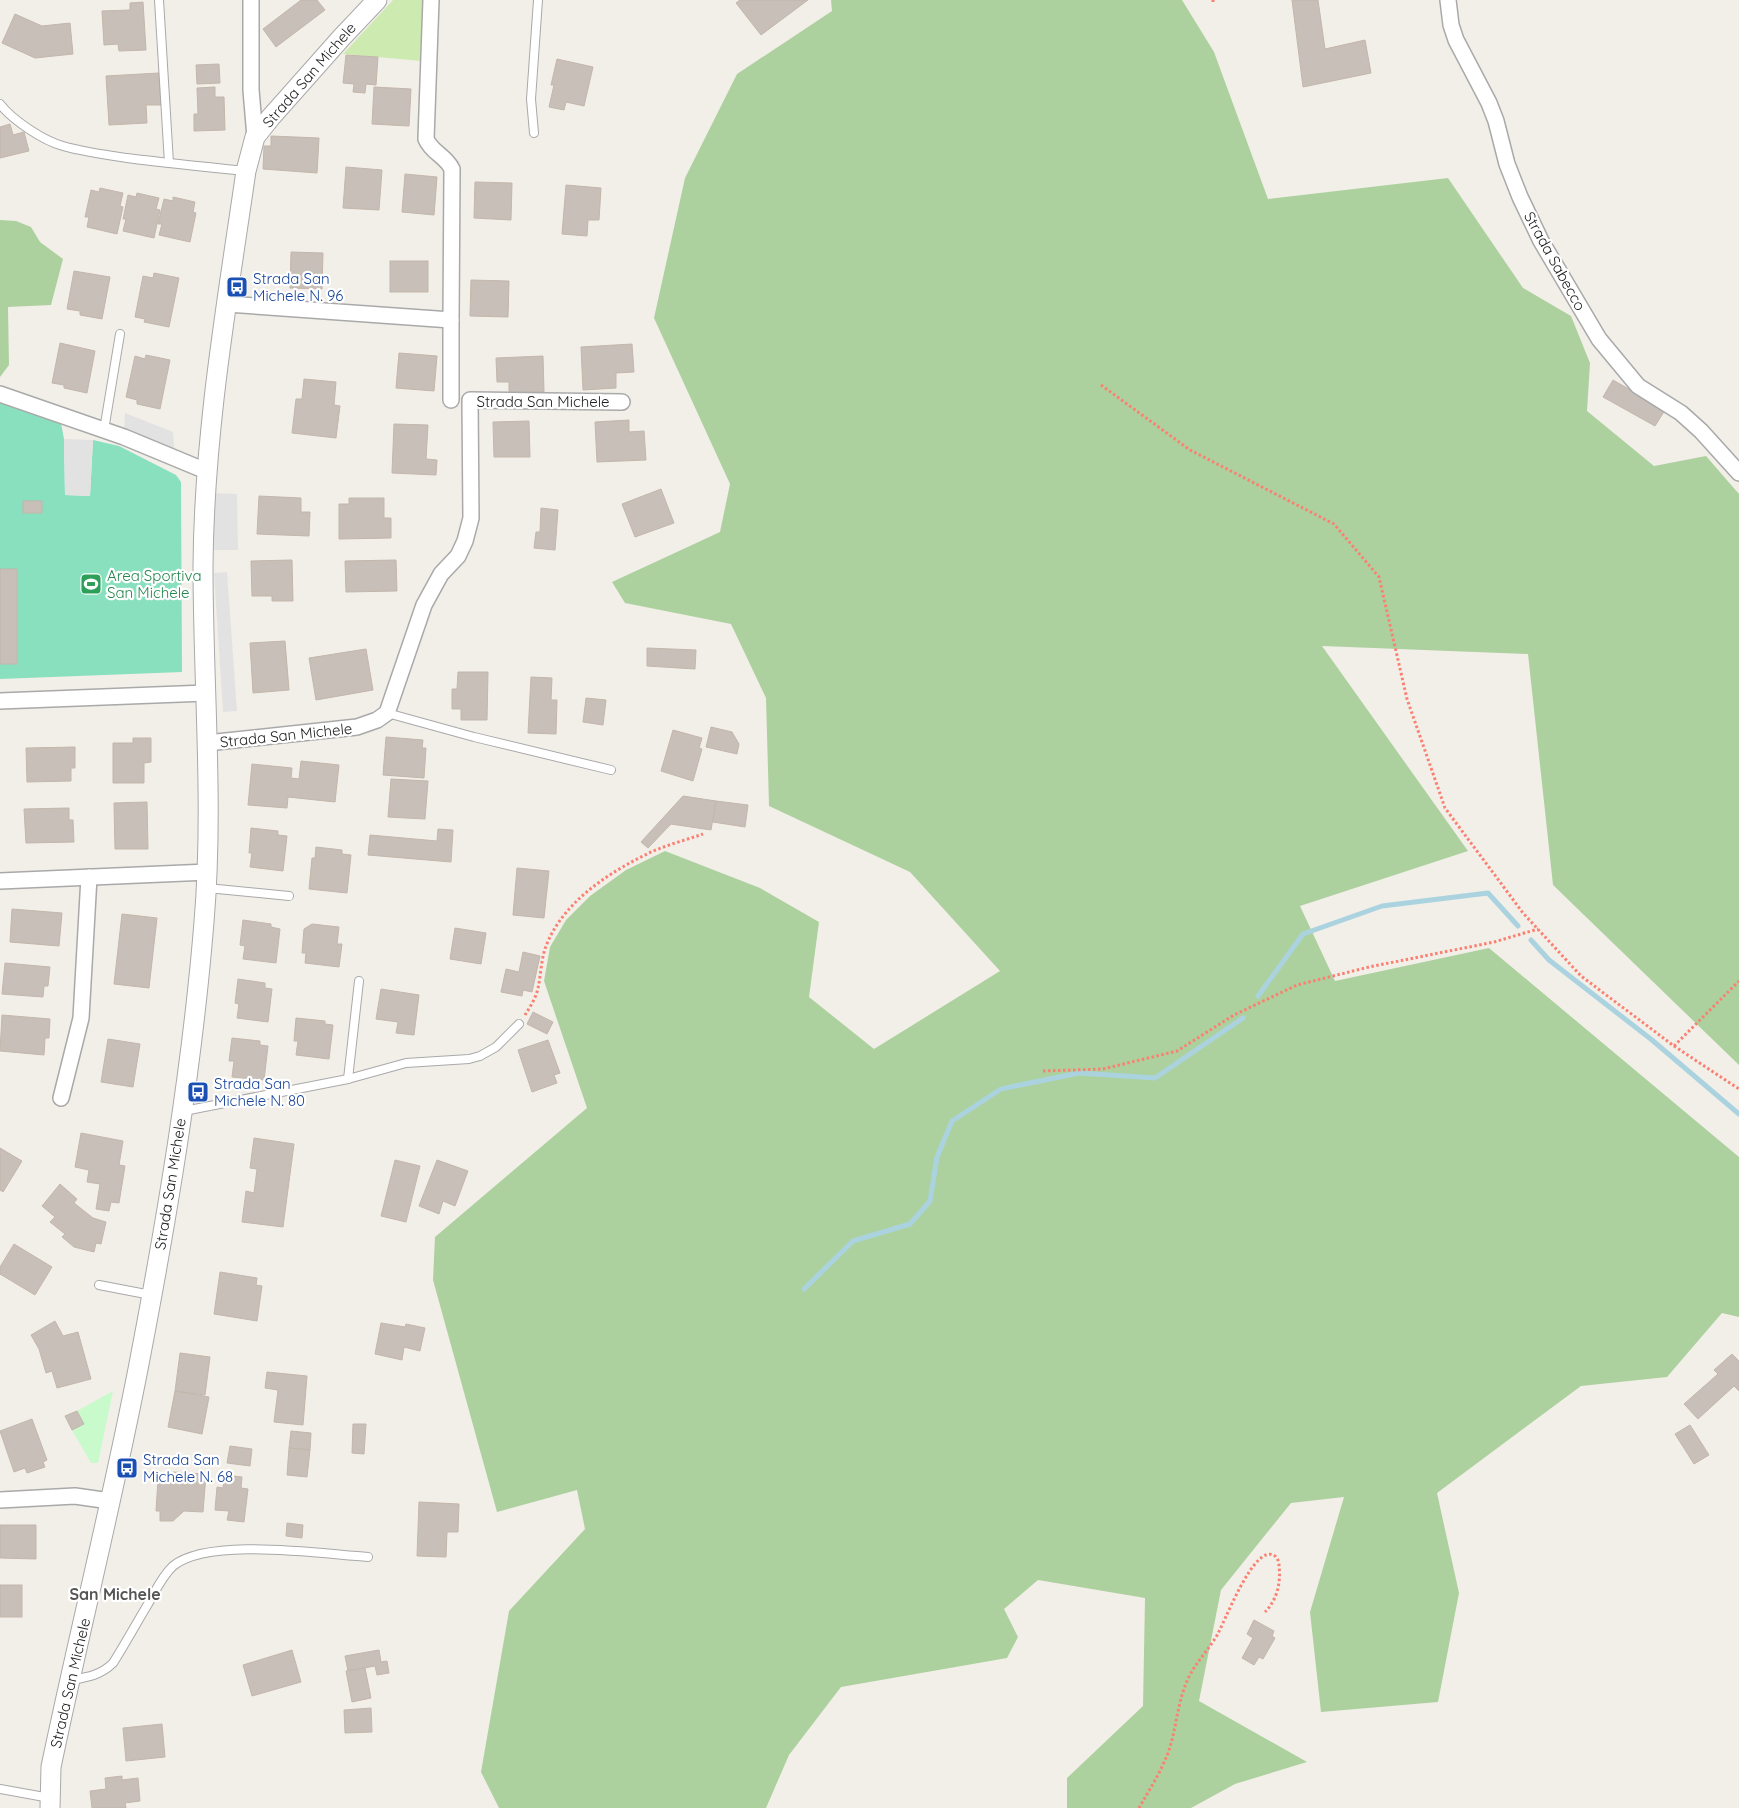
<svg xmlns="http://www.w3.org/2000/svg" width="1739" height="1808" font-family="Quicksand,sans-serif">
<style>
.grass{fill:#cdebb0}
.forest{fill:#add19e}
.park{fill:#c8facc}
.pitch{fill:#88e0be}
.parking{fill:#e2e2e2}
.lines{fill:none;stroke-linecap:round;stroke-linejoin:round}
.stream{stroke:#aad3df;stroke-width:5}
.building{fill:#c7bfb8;stroke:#c4b6ab}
.service-casing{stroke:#a9a9a9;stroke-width:10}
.minor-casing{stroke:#a9a9a9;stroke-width:18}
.tertiary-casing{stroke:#a9a9a9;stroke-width:21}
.path{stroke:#fa8072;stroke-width:3;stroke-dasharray:2.5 2.5;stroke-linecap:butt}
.service{stroke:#fff;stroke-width:8}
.minor{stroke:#fff;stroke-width:15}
.tertiary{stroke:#fff;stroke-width:19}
.labels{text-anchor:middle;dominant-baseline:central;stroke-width:4.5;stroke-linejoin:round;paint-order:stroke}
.street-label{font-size:15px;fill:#222;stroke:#fff}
.transit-label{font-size:15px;fill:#164399;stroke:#fff;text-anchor:start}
.leisure-label{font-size:15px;fill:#27864d;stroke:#fff;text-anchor:start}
.neighbourhood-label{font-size:16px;font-weight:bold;fill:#555;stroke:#fff}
</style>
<rect width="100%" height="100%" fill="#f2efe9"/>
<path class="grass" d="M393,0h29v61l-79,-7z"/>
<g class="forest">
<path d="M831,0h351l32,52 54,147 180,-21 75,110 48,28 19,47 -3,48 67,55 52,-10 33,38v571l-186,-180 -25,-231 -206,-8 146,205 -168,55 35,75 154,-33 250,209v160l-17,-4 -55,64 -86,9 -144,107 22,100 -21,109 -117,10 -11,-100 34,-115 -53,6 -70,87 -22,111 108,61 -72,22 -44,24h-124v-30l76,-72 2,-108 -107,-18 -34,29 14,28 -11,21 -166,29 -52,68 -23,53h-267l-18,-36 28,-161 76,-82 -8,-39 -80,22 -64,-232 2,-43 152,-129 -43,-127 6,-34 16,-27 24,-24 36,-26 39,-19 95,37 59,34 -10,75 65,52 126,-78 -90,-99 -141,-66 -3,-108 -35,-74 -106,-21 -13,-21 108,-50 10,-48 -76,-166 31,-140 52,-104 95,-63z"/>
<path d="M0,220l16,1 15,6 9,15 23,17 -12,46 -43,2 1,58 -9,12z"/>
</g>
<path class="park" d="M113,1391l-15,72h-7l-19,-33 12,-6 -7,-13z"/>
<path class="pitch" d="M0,401l61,22 3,16 1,56 25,1 3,-56 26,6 57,29 5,7 1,190 -182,7z"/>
<g class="parking">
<path d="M125,413l48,19 2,27 -51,-22z"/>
<path d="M64,439l29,1 -3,56 -25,-1z"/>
<path d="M211,493l26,1 1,56h-28z"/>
<path d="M227,572l10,139 -14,1 -9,-139z"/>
</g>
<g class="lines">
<g class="stream">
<path d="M1531,940l18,20 103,80 87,74"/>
<path d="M1258,996l45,-62 79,-28 106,-13 30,33"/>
<path d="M804,1289l49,-48 57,-17 20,-23 7,-44 15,-36 49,-32 78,-16 76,5 88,-60"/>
</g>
</g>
<g class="building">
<path d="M301,0h16l8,10 -49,37 -13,-18z"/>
<path d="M740,0h68l-47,35 -25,-32z"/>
<path d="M1292,0h26l7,49 40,-9 6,33 -68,14z"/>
<path d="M143,2l3,48 -27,1 -1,-7 -14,1 -2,-34 28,-1v-7z"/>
<path d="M15,14l27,12 28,-3 3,31 -38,4 -33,-15z"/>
<path d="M346,55l32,2 -2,28 -10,-1 -1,9 -12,-1 1,-8 -11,-1z"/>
<path d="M557,59l36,8 -9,39 -18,-4 -2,8 -15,-3 5,-22h-3z"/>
<path d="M219,64l1,19 -23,1 -1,-19z"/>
<path d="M159,73l2,32h-15l1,18 -38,2 -3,-49z"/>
<path d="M215,87v10h9l1,33 -31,1v-17h4l-1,-26z"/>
<path d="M374,87l37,2 -2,37 -37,-2z"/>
<path d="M10,124l3,11 11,-3 5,19 -29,7v-31z"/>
<path d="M271,136l48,2 -2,35 -54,-4 1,-23h7z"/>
<path d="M346,167l36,3 -3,40 -36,-2z"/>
<path d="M405,174l32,3 -3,38 -32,-3z"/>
<path d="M475,182l37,1 -1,37 -37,-2z"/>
<path d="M566,185l35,3 -2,32h-11l-1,16 -25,-2z"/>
<path d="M100,188l23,5 -3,13 3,1 -6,27 -30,-7 2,-10h-4l6,-27 8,2z"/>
<path d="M137,193l22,5 -3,11 4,1 -6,28 -31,-7 3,-12h-3l5,-24 8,2z"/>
<path d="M173,197l22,5 -2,10 3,1 -6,29 -31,-7 3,-11h-4l6,-25 9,2z"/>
<path d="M291,252l32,1 -1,36 -32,-1z"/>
<rect x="390" y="261" width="38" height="31"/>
<path d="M74,271l36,6 -8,42 -22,-4v-4l-13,-2z"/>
<path d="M154,273l25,5 -10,49 -25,-5 1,-3 -10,-2 8,-41 10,2z"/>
<path d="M471,280l38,1 -1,36 -38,-1z"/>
<path d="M60,343l35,8 -8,42 -23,-5v-3l-12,-2z"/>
<path d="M632,344l2,28 -18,1v15l-33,2 -2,-43z"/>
<path d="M399,353l38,3 -3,35 -38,-3z"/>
<path d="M146,355l24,5 -10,49 -23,-5v-4l-11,-3 9,-41 10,3z"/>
<path d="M543,356l1,36 -35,1v-11h-12l-1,-24z"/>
<path d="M304,379l32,3 -2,23 6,1 -4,32 -44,-5 4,-34h6z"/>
<path d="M1613,380l52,30 -10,16 -52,-29z"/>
<path d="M629,420v12l15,-1 2,29 -49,2 -2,-40z"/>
<path d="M529,421l1,36h-36l-1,-35z"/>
<path d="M394,424l34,1 -2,34 11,1 -1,15 -44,-2z"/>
<path d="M661,489l13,34 -39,14 -13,-33z"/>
<path d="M259,496l42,2v14h9l-1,24 -52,-2z"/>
<path d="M349,498h35v20h7v20l-52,1v-35h10z"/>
<rect x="23" y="501" width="19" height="12"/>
<path d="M541,508l17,2 -3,40 -21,-2 2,-16h4z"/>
<path d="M292,560l1,41h-21v-5h-20l-1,-35z"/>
<path d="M396,560l1,31 -51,1 -1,-31z"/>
<rect x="0" y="569" width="17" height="95"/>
<path d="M285,641l4,49 -36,3 -3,-50z"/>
<path d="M647,648l49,2 -1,19 -48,-3z"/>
<path d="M366,649l7,41 -57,10 -7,-42z"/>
<path d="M458,672h30l-1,48h-26v-11h-9v-20h5z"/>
<path d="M531,677l21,1 -1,22h6l-1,34 -28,-1z"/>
<path d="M586,698l20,2 -3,25 -20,-3z"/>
<path d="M711,727l21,5 7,12 -2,10 -31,-7z"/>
<path d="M673,730l29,8 -3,10 3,1 -9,32 -32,-10z"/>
<path d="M386,737l37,3 -1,8h4l-2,30 -41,-3z"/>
<path d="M133,738h18v24l-7,1v20h-31v-40h20z"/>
<path d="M75,747v21h-4v13l-44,1 -1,-34z"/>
<path d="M301,761l38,4 -4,37 -47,-5 -1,11 -39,-3 4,-41 40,4 -1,10 8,1z"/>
<path d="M391,779l37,2 -3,38 -37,-2z"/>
<path d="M683,796l33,5 -5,29 -40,-6 -23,24 -7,-6z"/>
<path d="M716,801l32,4 -3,22 -32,-5z"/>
<path d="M147,802l1,47h-33l-1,-46z"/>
<path d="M69,808v12h4l1,22 -48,1 -2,-34z"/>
<path d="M251,828l27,3v4l9,1 -4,35 -33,-4 2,-14h-3z"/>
<path d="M438,829l15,1 -2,32 -83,-7 2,-20 67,6z"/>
<path d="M316,847l26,3v4l9,1 -4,38 -38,-4 3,-31h3z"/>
<path d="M517,868l32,3 -5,47 -31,-3z"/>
<path d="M12,909l50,4 -3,33 -49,-4z"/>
<path d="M122,914l35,4 -8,70 -35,-4z"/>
<path d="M243,920l28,4v3l9,2 -4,34 -33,-4 2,-13 -5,-1z"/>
<path d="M312,924l27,3 -2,17h5l-3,23 -34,-4 1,-10h-4l2,-24z"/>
<path d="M455,928l31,5 -5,31 -31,-5z"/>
<path d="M523,952l17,4 -8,36 -9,-2 -1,6 -21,-4 5,-23 13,3z"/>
<path d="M5,963l45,4 -2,19h-4l-1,11 -41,-3z"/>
<path d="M238,979l27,4v5l7,1 -4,33 -31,-4 2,-14 -4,-1z"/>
<path d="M381,989l38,6 -5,40 -18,-2 2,-11 -22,-3z"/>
<path d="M533,1012l20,10 -6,12 -20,-10z"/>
<path d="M2,1015l48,4 -1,19h-4l-1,17 -44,-4z"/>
<path d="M296,1018l29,3v3l8,1 -4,34 -33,-4 2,-14h-4z"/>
<path d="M232,1038l28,3v4l8,1 -4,34 -32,-3 2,-16h-5z"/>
<path d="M108,1039l32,5 -7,43 -32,-5z"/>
<path d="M548,1040l12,33 -6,2 3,8 -25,9 -14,-42z"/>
<path d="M81,1133l42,8 -4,24 6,1 -6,37 -8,-1 -2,9 -13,-2 4,-25 -13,-2 2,-12 -14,-3z"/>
<path d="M254,1138l40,6 -11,83 -41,-5 4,-31 8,2 3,-24 -7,-1z"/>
<path d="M0,1148l22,13 -19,31 -3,-2z"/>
<path d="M395,1160l25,6 -14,56 -25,-6z"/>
<path d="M437,1160l31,11 -13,35 -12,-5 -4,13 -20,-8z"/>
<path d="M60,1184l17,15 -3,4 19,15 13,4 -5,22 -5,-1 -2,9 -20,-5 -12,-10 3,-3 -15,-12 5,-5 -13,-11z"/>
<path d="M14,1244l38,23 -17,28 -35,-21v-7z"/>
<path d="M220,1272l37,6 -1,7 6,1 -5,35 -43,-7z"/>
<path d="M55,1321l8,15 15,-4 13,47 -34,9 -5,-17 -6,2 -7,-24 -8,-14z"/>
<path d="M381,1323l24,4 1,-3 19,4 -5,23 -16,-4 -2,13 -27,-6z"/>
<path d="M180,1353l30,4 -5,38 -30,-4z"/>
<path d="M1732,1354l7,7v30l-5,-5 -36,33 -14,-15 34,-30 -4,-4z"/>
<path d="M267,1372l40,4 -4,49 -29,-3 4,-32 -13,-2z"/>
<path d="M175,1391l34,6 -7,37 -34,-7z"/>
<path d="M77,1411l7,13 -12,6 -7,-14z"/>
<path d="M32,1419l15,41 -4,2 2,5 -18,6 -2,-5 -11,4 -14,-41z"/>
<path d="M353,1424h13l-2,30 -12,-1z"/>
<path d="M1690,1425l19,30 -15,9 -19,-30z"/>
<path d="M291,1431l20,2 -1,17 -21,-2z"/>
<path d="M230,1446l22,3 -2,17 -23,-3z"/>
<path d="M289,1448l21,2 -3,27 -20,-2z"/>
<path d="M173,1472l33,2 -3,38 -19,-1 -11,10h-13v-10h-4l2,-32 15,1z"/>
<path d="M224,1475l18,2 -1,11 7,1 -4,33 -17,-2 2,-9 -14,-1 2,-23 6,1z"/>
<path d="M419,1502l40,2 -1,28h-11l-1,25 -29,-1z"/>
<path d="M287,1523l16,2 -1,13 -16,-2z"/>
<path d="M0,1525h36v34l-36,-1z"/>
<rect x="0" y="1585" width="22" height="32"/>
<path d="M1254,1620l20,11 -2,5 3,2 -12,21 -4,-2 -5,8 -12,-7 11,-20 -6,-4z"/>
<path d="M292,1650l9,32 -49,14 -9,-31z"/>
<path d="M379,1650l2,12 6,-1 2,12 -12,2 -2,-9 -27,5 -3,-15z"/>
<path d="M365,1668l6,30 -19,4 -6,-31z"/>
<path d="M371,1708l1,24 -27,1 -1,-23z"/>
<path d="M162,1724l3,33 -39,4 -3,-33z"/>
<path d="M122,1776v4l16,-2 2,23 -15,2 1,5h-34l-2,-17 16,-2 -1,-11z"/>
</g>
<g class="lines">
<g class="service-casing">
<g id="service">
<path d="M159,0l10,163"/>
<path d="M0,104c12,16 44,37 63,42 21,6 43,9 64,12 40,5 79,9 119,13"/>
<path d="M534,133l-3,-34 7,-99"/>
<path d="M104,430l16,-96"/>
<path d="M387,713l87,24 137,33"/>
<path d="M207,888l82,8"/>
<path d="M348,1079l11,-98"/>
<path d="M184,1111l164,-32 58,-16 63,-4 11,-3 16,-9 23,-23"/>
<path d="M99,1285l52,10"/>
<path d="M71,1680c17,-3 30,-5 42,-17 12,-19 23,-39 35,-59 7,-12 14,-28 25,-38 36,-29 148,-12 195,-9"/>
<path d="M0,1789l50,9"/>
</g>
</g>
<g class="minor-casing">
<g id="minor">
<path d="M251,0v90l4,47"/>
<path d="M1448,0l3,25 5,15 33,63 7,18 11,43 13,33 21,44 58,98 39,47 43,27 20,18 38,42"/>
<path d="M227,304l224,16 1,-151c-7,-14 -20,-16 -26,-30l5,-139"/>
<path d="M0,394l124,43 82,34"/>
<path d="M451,400v-80"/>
<path d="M0,701l206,-8"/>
<path d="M207,743l150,-16 20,-7 10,-7 37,-108 17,-31 17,-18 7,-15 6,-23 -1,-118 152,2"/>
<path d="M0,881l208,-9"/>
<path d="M61,1098l20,-80 8,-141"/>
<path d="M0,1500l75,-4 35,5"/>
</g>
</g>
<g class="tertiary-casing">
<path id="tertiary" d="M50,1808l1,-41c28,-134 62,-268 88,-403 28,-146 53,-294 65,-442 10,-118 -1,-237 -1,-356 1,-133 24,-264 43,-395l9,-34 16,-20 71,-80 35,-37"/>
</g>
<g class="path">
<path d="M1213,0v2"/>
<path d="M1101,385l89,65 144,74 45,53 28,122 38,109 78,105 58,63 93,70 65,43"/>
<path d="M525,1015c5,-8 11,-17 13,-27 3,-13 3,-29 8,-42 17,-44 62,-73 103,-93 17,-8 37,-13 54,-19"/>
<path d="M1674,1046l65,-65"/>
<path d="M1043,1071l60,-2 74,-18 57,-36 63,-30 72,-18 125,-25 44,-13"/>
<path d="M1139,1808c9,-16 20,-33 27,-50 9,-21 10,-45 17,-66 7,-24 21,-36 33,-55 8,-12 38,-96 59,-81 3,2 4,7 4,10 2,17 -2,34 -14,46"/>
</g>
<use href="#service" class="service"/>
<use href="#minor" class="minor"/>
<use href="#tertiary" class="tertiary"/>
</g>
<defs>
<g id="bus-square" transform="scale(1.125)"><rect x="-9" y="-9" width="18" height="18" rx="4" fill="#1a4fb4" stroke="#fff"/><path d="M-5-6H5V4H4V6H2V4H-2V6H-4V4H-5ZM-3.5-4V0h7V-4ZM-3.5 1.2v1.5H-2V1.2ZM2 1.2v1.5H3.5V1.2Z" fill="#fff"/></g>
<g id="stadium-square" transform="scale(1.125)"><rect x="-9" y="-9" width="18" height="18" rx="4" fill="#2e9e5b" stroke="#fff"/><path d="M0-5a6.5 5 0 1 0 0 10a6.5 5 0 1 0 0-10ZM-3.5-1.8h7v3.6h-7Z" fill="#fff"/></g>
</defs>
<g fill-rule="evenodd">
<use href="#bus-square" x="237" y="287"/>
<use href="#stadium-square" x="91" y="584"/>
<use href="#bus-square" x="198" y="1092"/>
<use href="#bus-square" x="127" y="1468"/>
</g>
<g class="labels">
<g class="street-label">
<text transform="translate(309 75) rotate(-49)">Strada San Michele</text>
<text transform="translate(1555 261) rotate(61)">Strada Sabecco</text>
<text x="543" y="401">Strada San Michele</text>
<text transform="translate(286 735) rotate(-6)">Strada San Michele</text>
<text transform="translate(170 1184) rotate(-81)">Strada San Michele</text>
<text transform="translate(70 1683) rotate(-77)">Strada San Michele</text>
</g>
<g class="transit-label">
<text x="253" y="278">Strada San<tspan x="253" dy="17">Michele N. 96</tspan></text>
<text x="214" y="1083">Strada San<tspan x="214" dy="17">Michele N. 80</tspan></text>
<text x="143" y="1459">Strada San<tspan x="143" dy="17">Michele N. 68</tspan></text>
</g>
<g class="leisure-label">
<text x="107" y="575">Area Sportiva<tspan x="107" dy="17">San Michele</tspan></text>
</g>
<g class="neighbourhood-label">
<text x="115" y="1594">San Michele</text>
</g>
</g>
</svg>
